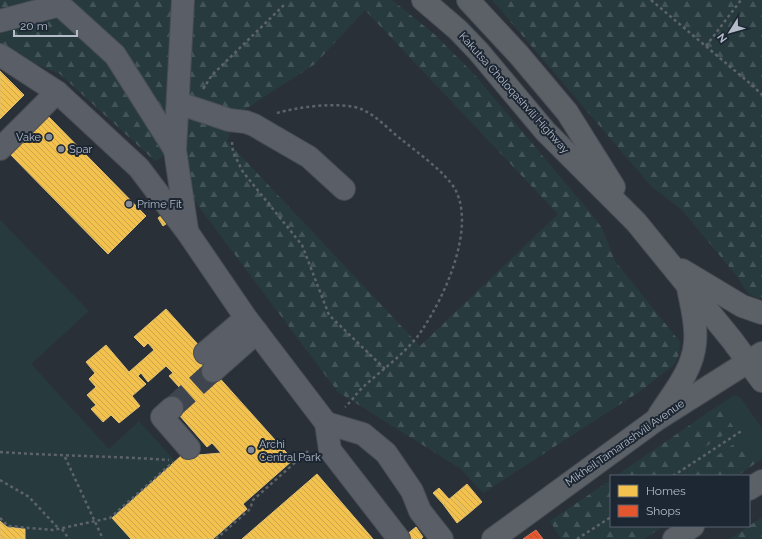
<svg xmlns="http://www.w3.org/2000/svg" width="762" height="539" font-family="Raleway,sans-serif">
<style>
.green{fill:#273a3e}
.forest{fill:url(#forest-firs);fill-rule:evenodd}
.homes{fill:url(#homes-back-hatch);stroke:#dfc073}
.shops{fill:url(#shops-back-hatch);stroke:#d6755c}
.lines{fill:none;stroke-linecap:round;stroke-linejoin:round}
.minor-tunnel{stroke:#3f454e;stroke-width:22;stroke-dasharray:22 11;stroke-linecap:butt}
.minor-casing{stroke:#484c53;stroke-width:24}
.major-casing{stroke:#484c55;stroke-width:24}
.path{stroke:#5d636a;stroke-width:2.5;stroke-dasharray:3 3;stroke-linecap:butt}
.minor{stroke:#5a5e66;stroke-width:22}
.major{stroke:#5c6168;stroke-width:22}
.poi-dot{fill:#848b96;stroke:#1d2633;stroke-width:1.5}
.labels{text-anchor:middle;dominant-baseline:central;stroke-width:4;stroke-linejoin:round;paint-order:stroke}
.street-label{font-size:11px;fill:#b4bcc9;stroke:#1d2633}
.poi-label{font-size:11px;fill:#b4bcc9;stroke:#1d2633;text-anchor:start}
</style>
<defs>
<pattern id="forest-firs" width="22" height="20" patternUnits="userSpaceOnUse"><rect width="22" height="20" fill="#273a3e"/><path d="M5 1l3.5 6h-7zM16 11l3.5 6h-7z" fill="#445559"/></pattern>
<pattern id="homes-back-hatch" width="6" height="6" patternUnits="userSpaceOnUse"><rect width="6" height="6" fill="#f2c14e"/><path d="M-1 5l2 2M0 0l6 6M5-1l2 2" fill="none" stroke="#cca64a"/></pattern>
<pattern id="shops-back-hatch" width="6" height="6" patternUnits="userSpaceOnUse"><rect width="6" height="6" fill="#e4572e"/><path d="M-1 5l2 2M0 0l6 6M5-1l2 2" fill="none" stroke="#b84f32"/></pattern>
</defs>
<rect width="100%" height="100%" fill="#2a3038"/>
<g class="green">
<path d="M0,220l89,91 -58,53 78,85 30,-28 37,41 -64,56 19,21h-106v-10l-18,-2 -7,-6z"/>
<path d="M734,395l7,3 21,30v31l-25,17h-121z"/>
<path d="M611,480v46h53l-20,13h-83l-11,-18z"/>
</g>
<g class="forest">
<path d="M0,0h392l42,34 40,40 119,142 9,12 13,33 65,81 -1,12 -5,11 -35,27 -156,101 -22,-24 -123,-77 -148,-197 -22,-41 -13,7 -95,-87 -39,-16 -21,-14zM365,10l193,204 -138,132 -193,-205 11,-27 77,-50z"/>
<path d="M492,0h270v299c-11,-1 -18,-9 -22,-19l-58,-70 -31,-24z"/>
<path d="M719,405l15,23 -73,48h-45z"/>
<path d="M741,439l15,24 -19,13h-50z"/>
<path d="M611,480v29l-45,30h-5l-11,-18z"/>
<path d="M762,517v22h-32z"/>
<path d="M612,526h52l-20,13 -51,-1z"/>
</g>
<g class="homes">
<path d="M0,71l24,24 -24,24z"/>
<path d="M46,114l100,102 -38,38 -100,-102z"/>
<path d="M167,211l6,8 -10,7 -5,-8z"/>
<path d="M166,309l46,51 -32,28 -11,-12 4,-3 -7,-7 -18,16 -7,-9 -3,3 8,8 -14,12 8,10 -21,17 -8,-8 -8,7 -12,-13 5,-4 -9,-10 9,-8 -7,-8 6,-6 -9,-11 20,-17 23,27 25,-22 -6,-7 -4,4 -10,-10z"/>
<path d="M207,364l86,96 -50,44 4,5 -34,30h-82l-19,-21 79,-71 7,8 23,-2 -9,-10 -5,4 -41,-47z"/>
<path d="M317,474l56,65h-131z"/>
<path d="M467,484l15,18 -14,12 -15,-18z"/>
<path d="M439,488l10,11 -6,5 -10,-11z"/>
<path d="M453,496l15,18 -11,9 -14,-19z"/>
<path d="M0,521l7,6 18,2v10h-25z"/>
<path d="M416,527l7,10 -2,2h-12l-3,-4z"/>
</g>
<path class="shops" d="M536,530l7,9h-20z"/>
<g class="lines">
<path class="minor-tunnel" d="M172,408l41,-37"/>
<g class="minor-casing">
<g id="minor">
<path d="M183,0l-8,150 12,80"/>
<path d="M0,21l60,-16 55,50 60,95"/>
<path d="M0,55l57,37 82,76 49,65 58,85 80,105 4,27 69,89"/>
<path d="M178,103l51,17 17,2 8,3 55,32 35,32"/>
<path d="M0,149l57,-57"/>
<path d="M205,353l41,-35"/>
<path d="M213,371l44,-39"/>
<path d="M172,408l-10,9 27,31"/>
<path d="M326,423l37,11 23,19 26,38 8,20 22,28"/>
</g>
</g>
<g class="major-casing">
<g id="major">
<path d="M423,0l35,30 21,22 66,79 91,91 96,118 30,41"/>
<path d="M468,0l51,55 48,57 47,75"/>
<path d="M682,270l60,36 20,7"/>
<path d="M659,415c14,-22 34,-45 36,-72 2,-19 -4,-38 -7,-56"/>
<path d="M749,489l13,-8"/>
<path d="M493,539l163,-119 106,-67"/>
<path d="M674,539l19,-13"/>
</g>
</g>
<g class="path">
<path d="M651,0l102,86 9,9"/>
<path d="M706,46l35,-46"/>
<path d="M203,89l9,-14 73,-71"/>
<path d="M277,113c21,-6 63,-12 84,-4 15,6 28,21 41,31 15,12 43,32 53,49 21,39 -10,107 -33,141 -15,23 -41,40 -61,59 -6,6 -9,12 -16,18"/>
<path d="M232,142l1,10 10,20 59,73 27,70 56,54"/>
<path d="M0,452c56,4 113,4 169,8"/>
<path d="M65,457l38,82"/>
<path d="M673,476l70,-46"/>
<path d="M0,480l29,17 30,32"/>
<path d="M0,518l8,8 45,4 57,-12 63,-56"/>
<path d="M62,529l7,10"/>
<path d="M216,539l34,-30 3,-9 55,-49"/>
<path d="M577,539l34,-22"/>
</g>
<use href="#minor" class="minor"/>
<use href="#major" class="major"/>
</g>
<g class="poi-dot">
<circle cx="49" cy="137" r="4"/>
<circle cx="61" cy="149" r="4"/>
<circle cx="129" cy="204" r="4"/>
<circle cx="251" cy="450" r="4"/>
</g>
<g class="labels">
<g class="street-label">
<text transform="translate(514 93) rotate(48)">Kakutsa Choloqashvili Highway</text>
<text transform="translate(625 443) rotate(-35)">Mikheil Tamarashvili Avenue</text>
</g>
<g class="poi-label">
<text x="41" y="137" text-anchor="end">Vake</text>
<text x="69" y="149">Spar</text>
<text x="137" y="204">Prime Fit</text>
<text x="259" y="444">Archi<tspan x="259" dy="13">Central Park</tspan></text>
</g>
</g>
<rect x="610" y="475" width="140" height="52" fill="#1d2633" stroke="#59626f"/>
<rect x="618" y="485" width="20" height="12" fill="#f2c14e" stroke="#59626f"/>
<text x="646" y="495" font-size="12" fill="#b4bcc9">Homes</text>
<rect x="618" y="505" width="20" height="12" fill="#e4572e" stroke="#59626f"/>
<text x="646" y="515" font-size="12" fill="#b4bcc9">Shops</text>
<g transform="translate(730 32) rotate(233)" stroke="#1d2633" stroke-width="3" paint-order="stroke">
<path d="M0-3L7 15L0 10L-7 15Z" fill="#b4bcc9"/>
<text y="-6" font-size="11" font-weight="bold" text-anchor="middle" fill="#b4bcc9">N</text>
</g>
<path d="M14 30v6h63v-6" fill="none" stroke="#b4bcc9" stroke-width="2"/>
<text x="20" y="30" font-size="12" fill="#b4bcc9" stroke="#1d2633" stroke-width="3" paint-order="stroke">20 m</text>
</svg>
